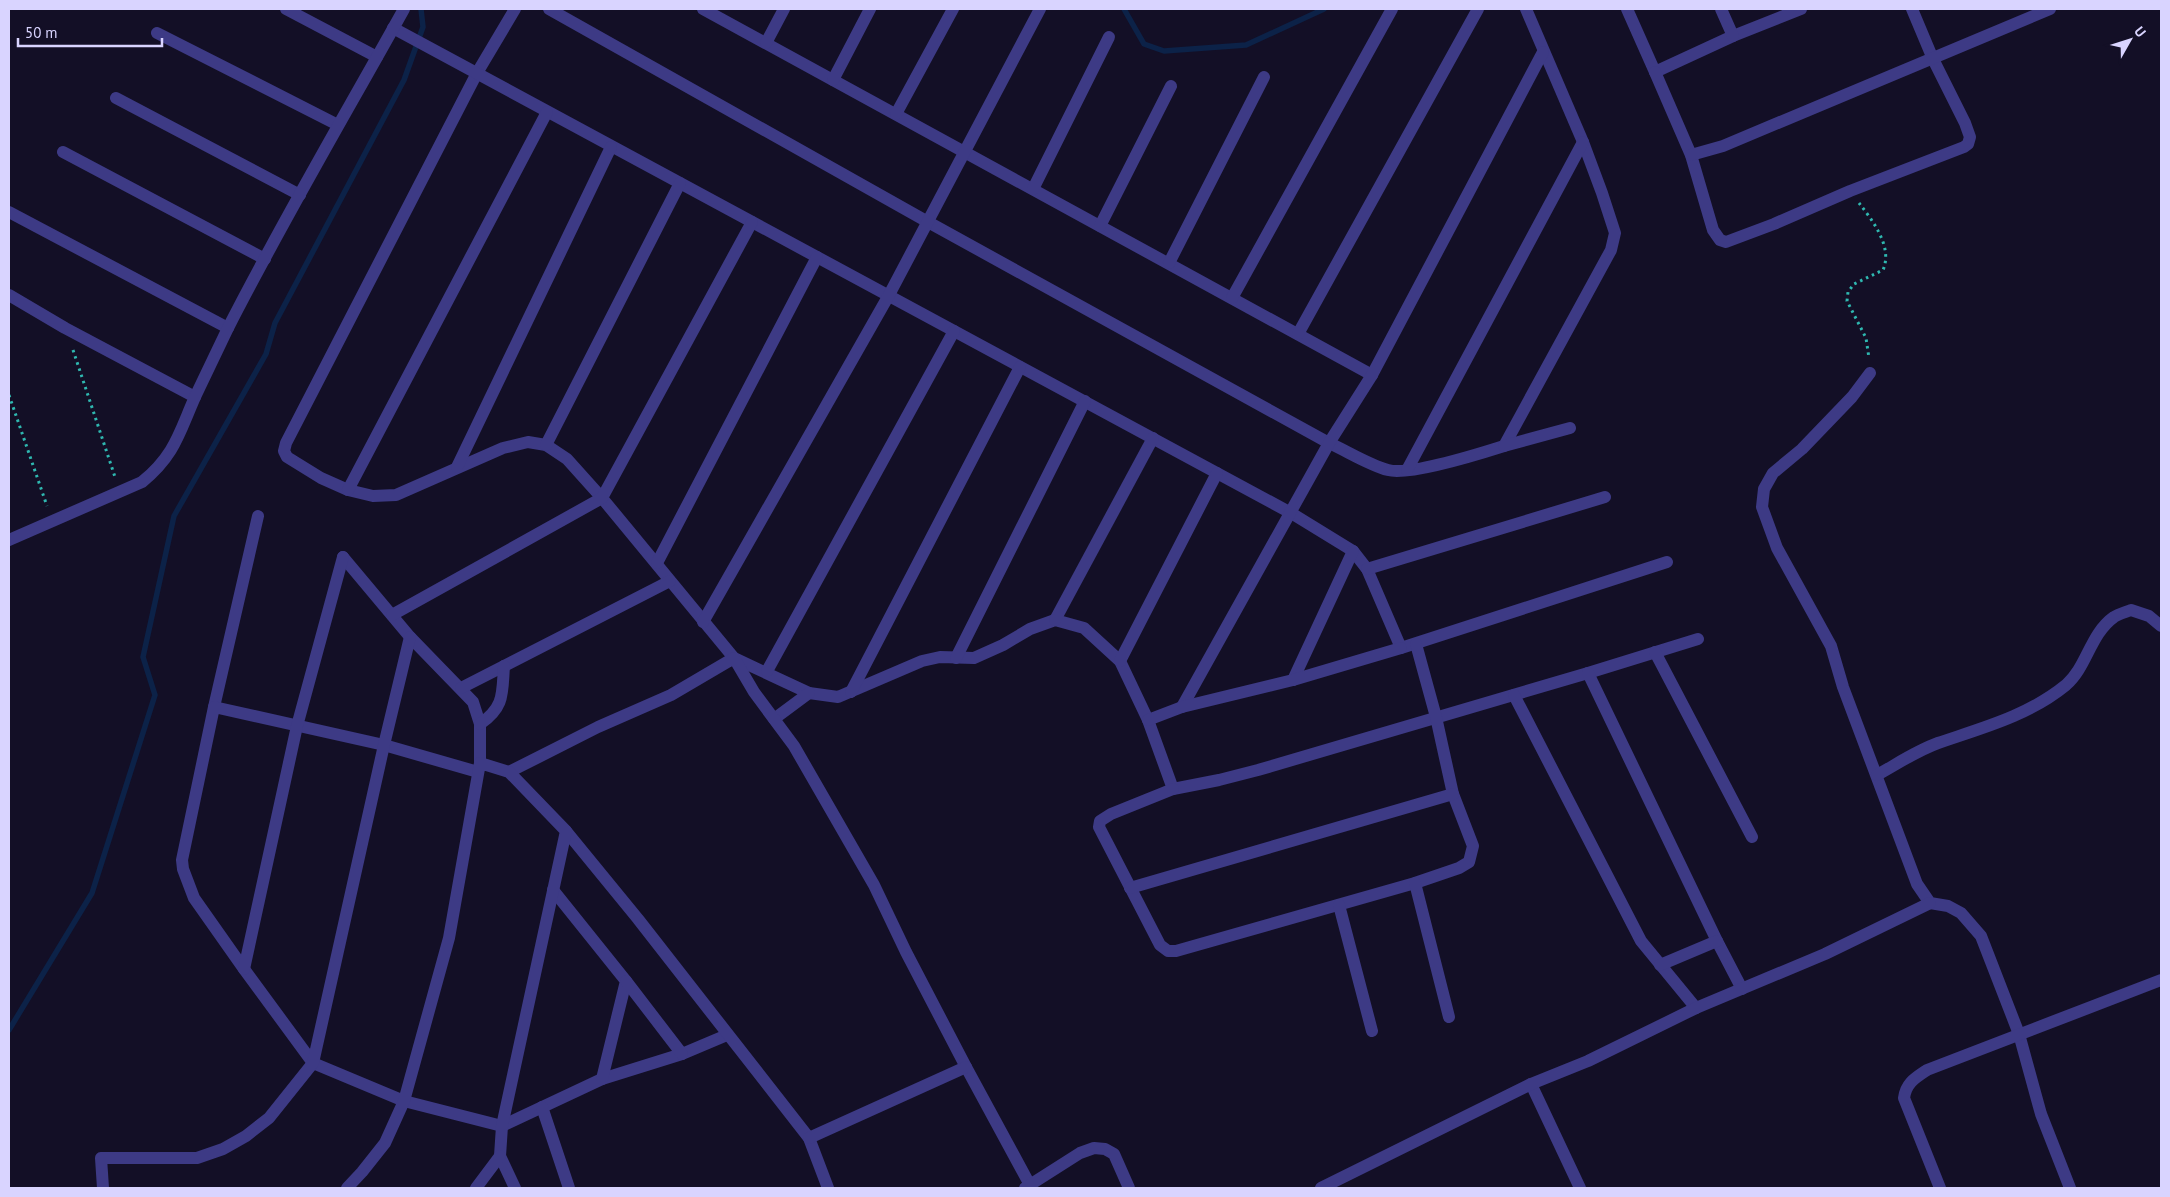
<svg xmlns="http://www.w3.org/2000/svg" width="2170" height="1197" font-family="'PT Sans',sans-serif">
<style>
.lines{fill:none;stroke-linecap:round;stroke-linejoin:round}
.stream{stroke:#0c2248;stroke-width:5.5}
.path{stroke:#2fb8b0;stroke-width:3;stroke-dasharray:2.5 4;stroke-linecap:butt}
.minor{stroke:#3d3a85;stroke-width:12}
</style>
<rect width="100%" height="100%" fill="#130f26"/>
<g class="lines">
<g class="stream">
<path d="M1124,9l20,35 20,7 82,-6 78,-36"/>
<path d="M9,1030l83,-137 63,-198 -12,-38 31,-141 92,-162 9,-31 129,-243 19,-53 -2,-18"/>
</g>
<g class="path">
<path d="M1859,203c14,18 34,44 24,67l-29,14 -6,8 -1,9 19,37 3,20"/>
<path d="M73,350l42,127"/>
<path d="M9,395l38,111"/>
</g>
<g class="minor">
<path d="M286,9l91,48"/>
<path d="M515,9l-38,64 -191,370 -2,8 3,6 34,21 27,12 25,6 23,-1 107,-47 25,-6 18,3 21,14 35,39 132,160 75,35 29,4 84,-36 18,-4 34,1 29,-13 27,-16 25,-9 29,8 36,33 28,59 25,69 46,-9 39,-10 330,-97 110,-34"/>
<path d="M549,9l379,213 401,221c18,8 40,22 59,27 21,6 94,-17 116,-24l107,-196 4,-17 -13,-40 -19,-51 -57,-133"/>
<path d="M703,9l669,366"/>
<path d="M1627,9l28,63 78,-36 68,-27"/>
<path d="M1721,9l12,27"/>
<path d="M393,28l898,485 62,38 14,18 34,79 266,-86"/>
<path d="M157,33l181,92"/>
<path d="M766,43l18,-34"/>
<path d="M1655,72l36,83 22,75 7,10 6,2 48,-18 76,-33 114,-44 4,-3 2,-7 -5,-14 -32,-64 -21,-50"/>
<path d="M833,80l37,-71"/>
<path d="M116,98l184,97"/>
<path d="M896,114l57,-105"/>
<path d="M63,152l202,107"/>
<path d="M1691,155l32,-9 327,-137"/>
<path d="M1033,189l76,-152"/>
<path d="M9,212l219,116"/>
<path d="M1100,226l71,-140"/>
<path d="M1169,263l95,-186"/>
<path d="M9,295l56,33 130,69"/>
<path d="M1232,298l160,-289"/>
<path d="M1298,334l180,-325"/>
<path d="M1870,373l-18,24 -50,52 -29,24 -9,16 -2,18 15,41 54,98 12,41 74,197 13,19 18,3 13,7 20,23 38,98 22,80 29,74"/>
<path d="M546,445l134,-262"/>
<path d="M1504,446l66,-18"/>
<path d="M457,467l154,-320"/>
<path d="M1407,470l176,-328"/>
<path d="M348,490l199,-378"/>
<path d="M9,540l133,-58c33,-27 37,-49 53,-85 11,-23 22,-46 33,-69 55,-108 117,-213 176,-319"/>
<path d="M343,557l67,80 63,65 7,22v39"/>
<path d="M657,563l160,-306"/>
<path d="M1367,569l238,-72"/>
<path d="M392,615l210,-117 150,-276"/>
<path d="M1055,620l98,-182"/>
<path d="M703,622l186,-327 151,-286"/>
<path d="M1655,652l97,185"/>
<path d="M956,658l129,-257"/>
<path d="M1120,661l97,-188"/>
<path d="M767,671l187,-340"/>
<path d="M1588,673l129,268 25,48"/>
<path d="M1293,680l60,-129"/>
<path d="M461,688l209,-107"/>
<path d="M851,692l169,-325"/>
<path d="M1514,695l127,246 55,67"/>
<path d="M214,707l44,-191"/>
<path d="M1182,707l147,-264 43,-68 171,-323"/>
<path d="M774,719l35,-26"/>
<path d="M1148,720l34,-13 111,-27 108,-32"/>
<path d="M480,724c25,-17 22,-31 24,-58"/>
<path d="M478,772l-94,-27 -170,-38 -32,153 1,9 11,29 50,71 69,94 91,38 98,25 100,-47 80,-25 45,-19"/>
<path d="M509,772l89,-45 73,-32 63,-37 20,34 40,54 80,139 32,67 60,115 64,118"/>
<path d="M1877,775c20,-11 39,-24 61,-32 44,-15 90,-27 128,-58 21,-18 24,-51 48,-68 4,-3 12,-5 17,-7l18,6 12,10"/>
<path d="M1173,789l-62,25 -11,7 -1,6 61,118 8,6h8l239,-68 44,-15 10,-6 4,-16 -20,-52 -17,-77 -20,-73"/>
<path d="M566,831l72,88 171,219 19,50"/>
<path d="M1415,883l34,134"/>
<path d="M1130,888l323,-94"/>
<path d="M553,890l73,91 -24,98"/>
<path d="M1339,905l33,126"/>
<path d="M1660,965l57,-24"/>
<path d="M244,969l53,-243 46,-169"/>
<path d="M626,981l56,73"/>
<path d="M1531,1084l49,104"/>
<path d="M542,1107l27,81"/>
<path d="M809,1138l157,-71"/>
<path d="M103,1188l-2,-30h96l26,-9 23,-13 23,-18 44,-55 71,-318 26,-108"/>
<path d="M347,1188l15,-16 23,-29 19,-42 45,-163 31,-175 29,9 57,59 -64,295 -2,30 15,32"/>
<path d="M476,1188l24,-32"/>
<path d="M1025,1188l55,-35 14,-5 11,1 9,5 15,34"/>
<path d="M1321,1188l210,-104 57,-23 108,-53 129,-54 105,-51"/>
<path d="M1940,1188l-36,-90c2,-15 11,-20 23,-28l234,-90"/>
</g>
</g>
<rect width="2170" height="1197" fill="none" stroke="#d9d4ff" stroke-width="20"/>
<g transform="translate(2130 40) rotate(51)" stroke="#130f26" stroke-width="4" paint-order="stroke">
<path d="M0-4L9 19L0 12L-9 19Z" fill="#d9d4ff"/>
<text y="-8" font-size="14" font-weight="bold" text-anchor="middle" fill="#d9d4ff">U</text>
</g>
<path d="M18 38v8h144v-8" fill="none" stroke="#d9d4ff" stroke-width="2.5"/>
<text x="25" y="38" font-size="15" fill="#d9d4ff" stroke="#130f26" stroke-width="4" paint-order="stroke">50 m</text>
</svg>
